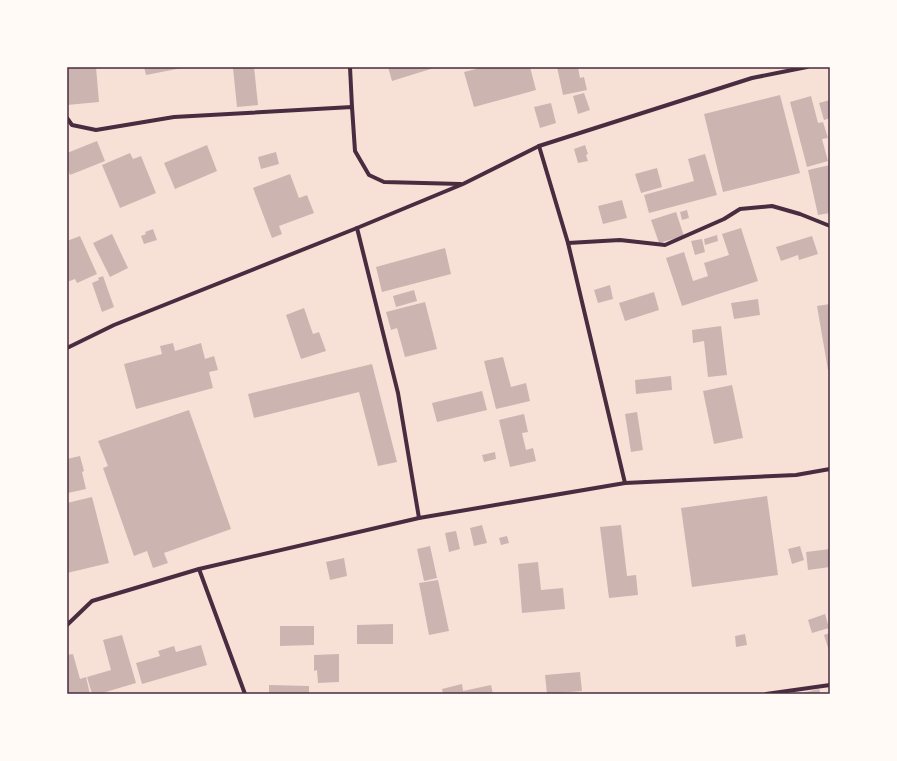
<svg xmlns="http://www.w3.org/2000/svg" width="897" height="761" font-family="'PT Sans',sans-serif">
<style>
.building{fill:#ccb4b1}
.lines{fill:none;stroke-linecap:round;stroke-linejoin:round}
.minor{stroke:#4a2c40;stroke-width:4}
.neatline{fill:none;stroke:#4a2c40;stroke-width:1.5}
</style>
<rect width="100%" height="100%" fill="#f7e1d7"/>
<g class="building">
<path d="M67,67h29l3,35 -32,3z"/>
<path d="M144,67h38v1l-36,7z"/>
<path d="M241,67h13l4,38 -21,2 -4,-39z"/>
<path d="M388,67h49l-45,14z"/>
<path d="M484,67h46l6,23 -62,17 -10,-35z"/>
<path d="M557,67h21l2,11 4,-1 3,13 -24,5z"/>
<path d="M584,93l6,17 -12,4 -5,-18z"/>
<path d="M780,95l20,78 -77,19 -19,-78z"/>
<path d="M811,96l7,27 5,-1 5,16 -6,1 6,22 -21,6 -17,-65z"/>
<path d="M830,100v18l-6,2 -5,-17z"/>
<path d="M551,103l5,20 -16,5 -6,-21z"/>
<path d="M97,141l8,20 -35,14 -3,-8v-14z"/>
<path d="M207,145l10,26 -42,18 -11,-26z"/>
<path d="M585,145l3,9 -2,1 2,6 -10,2 -4,-14z"/>
<path d="M276,152l3,12 -18,5 -3,-12z"/>
<path d="M130,153l3,6 8,-3 15,37 -36,15 -18,-43z"/>
<path d="M705,154l12,41 -68,18 -5,-18 50,-14 -6,-22z"/>
<path d="M830,165v48l-12,2 -10,-45z"/>
<path d="M657,168l5,19 -21,6 -6,-19z"/>
<path d="M290,174l9,24 8,-3 7,18 -35,13 3,8 -10,4 -19,-50z"/>
<path d="M622,200l5,18 -24,6 -5,-18z"/>
<path d="M687,210l2,8 -7,2 -2,-8z"/>
<path d="M676,212l8,24 -25,7 -8,-23z"/>
<path d="M741,228l17,53 -76,25 -16,-48 18,-6 9,29 15,-5 -4,-13 25,-8 -7,-21z"/>
<path d="M153,229l4,11 -13,4 -3,-8 5,-2 -1,-2z"/>
<path d="M112,234l16,34 -18,9 -17,-34z"/>
<path d="M717,235l1,6 -13,4 -1,-6z"/>
<path d="M80,236l17,38 -20,9 -2,-4 -8,3v-41z"/>
<path d="M812,236l6,18 -19,6 -1,-5 -17,6 -5,-14z"/>
<path d="M702,239l3,13 -10,3 -4,-14z"/>
<path d="M445,248l6,26 -69,18 -6,-25z"/>
<path d="M103,276l11,31 -12,5 -10,-29 7,-3 -1,-2z"/>
<path d="M610,285l3,14 -15,4 -4,-13z"/>
<path d="M414,290l3,11 -21,6 -3,-11z"/>
<path d="M654,292l5,18 -34,11 -6,-18z"/>
<path d="M758,299l2,16 -26,4 -3,-16z"/>
<path d="M425,302l12,47 -32,8 -8,-29 -6,2 -5,-18z"/>
<path d="M830,304v66h-2l-11,-64z"/>
<path d="M304,308l9,26 6,-2 7,19 -25,8 -15,-44z"/>
<path d="M721,326l6,49 -19,2 -4,-36 -11,2 -1,-13z"/>
<path d="M173,343l2,8 26,-8 4,16 9,-3 4,14 -9,2 4,16 -77,21 -12,-45 38,-10 -2,-8z"/>
<path d="M503,357l8,30 15,-4 4,18 -34,8 -12,-48z"/>
<path d="M372,364l25,98 -19,4 -19,-74 -105,26 -6,-24z"/>
<path d="M671,376l1,14 -36,4 -1,-14z"/>
<path d="M732,385l11,53 -29,6 -11,-53z"/>
<path d="M482,391l5,19 -50,12 -5,-19z"/>
<path d="M189,410l42,119 -67,24 4,10 -15,5 -6,-17 -13,5 -31,-88 5,-2 -10,-25z"/>
<path d="M637,412l6,38 -12,2 -6,-38z"/>
<path d="M524,414l4,18 -6,1 4,17 7,-2 3,13 -26,6 -11,-47z"/>
<path d="M495,452l1,7 -12,3 -2,-7z"/>
<path d="M80,456l4,15 -2,1 4,17 -18,4 -1,-2v-32z"/>
<path d="M767,496l11,79 -86,12 -11,-79z"/>
<path d="M92,497l17,66 -42,10v-70z"/>
<path d="M482,525l5,18 -13,3 -4,-18z"/>
<path d="M621,525l6,51 9,-1 2,20 -29,3 -9,-71z"/>
<path d="M456,531l4,18 -11,3 -4,-19z"/>
<path d="M507,536l2,7 -8,2 -2,-7z"/>
<path d="M430,546l7,32 -13,3 -7,-32z"/>
<path d="M800,546l4,14 -12,4 -4,-15z"/>
<path d="M830,549v18l-22,3 -2,-18z"/>
<path d="M344,558l3,18 -17,4 -4,-18z"/>
<path d="M538,562l3,28 22,-2 2,21 -43,4 -4,-49z"/>
<path d="M438,580l11,51 -20,4 -10,-52z"/>
<path d="M825,614l4,14 -17,5 -4,-13z"/>
<path d="M393,624v20h-36v-19z"/>
<path d="M280,626h34v19l-34,1z"/>
<path d="M830,633v21l-6,-19z"/>
<path d="M745,634l2,11 -11,2 -1,-11z"/>
<path d="M122,635l14,48 -37,11h-7l-5,-17 24,-7 -8,-30z"/>
<path d="M201,645l6,20 -65,19 -6,-21 24,-7 -2,-5 16,-5 2,6z"/>
<path d="M73,654l7,25 6,-2 4,17h-23v-39z"/>
<path d="M339,654v28l-21,1 -1,-13 -3,1v-16z"/>
<path d="M580,672l2,19 -35,3 -2,-19z"/>
<path d="M462,684l1,7 28,-6 2,9h-50l-1,-5z"/>
<path d="M269,685l40,1v8h-40z"/>
<path d="M819,689l2,5h-18l-1,-1z"/>
</g>
<g class="lines">
<g class="minor">
<path d="M350,67l2,40"/>
<path d="M67,118l5,7 24,5 78,-13 178,-10 3,44 14,24 15,7 77,2"/>
<path d="M539,146l29,97 57,240"/>
<path d="M357,228l41,165 21,125"/>
<path d="M568,243l52,-3 45,5 59,-26 16,-10 32,-3 28,8 30,12"/>
<path d="M67,348l47,-23 243,-97 106,-44 76,-38 213,-68 55,-11"/>
<path d="M199,569l46,125"/>
<path d="M67,625l25,-24 107,-32 220,-51 206,-35 171,-8 34,-6"/>
<path d="M766,694l64,-9"/>
</g>
</g>
<rect width="897" height="761" fill="none" stroke="#fffaf5" stroke-width="136"/>
<rect x="68" y="68" width="761" height="625" class="neatline"/>
</svg>
